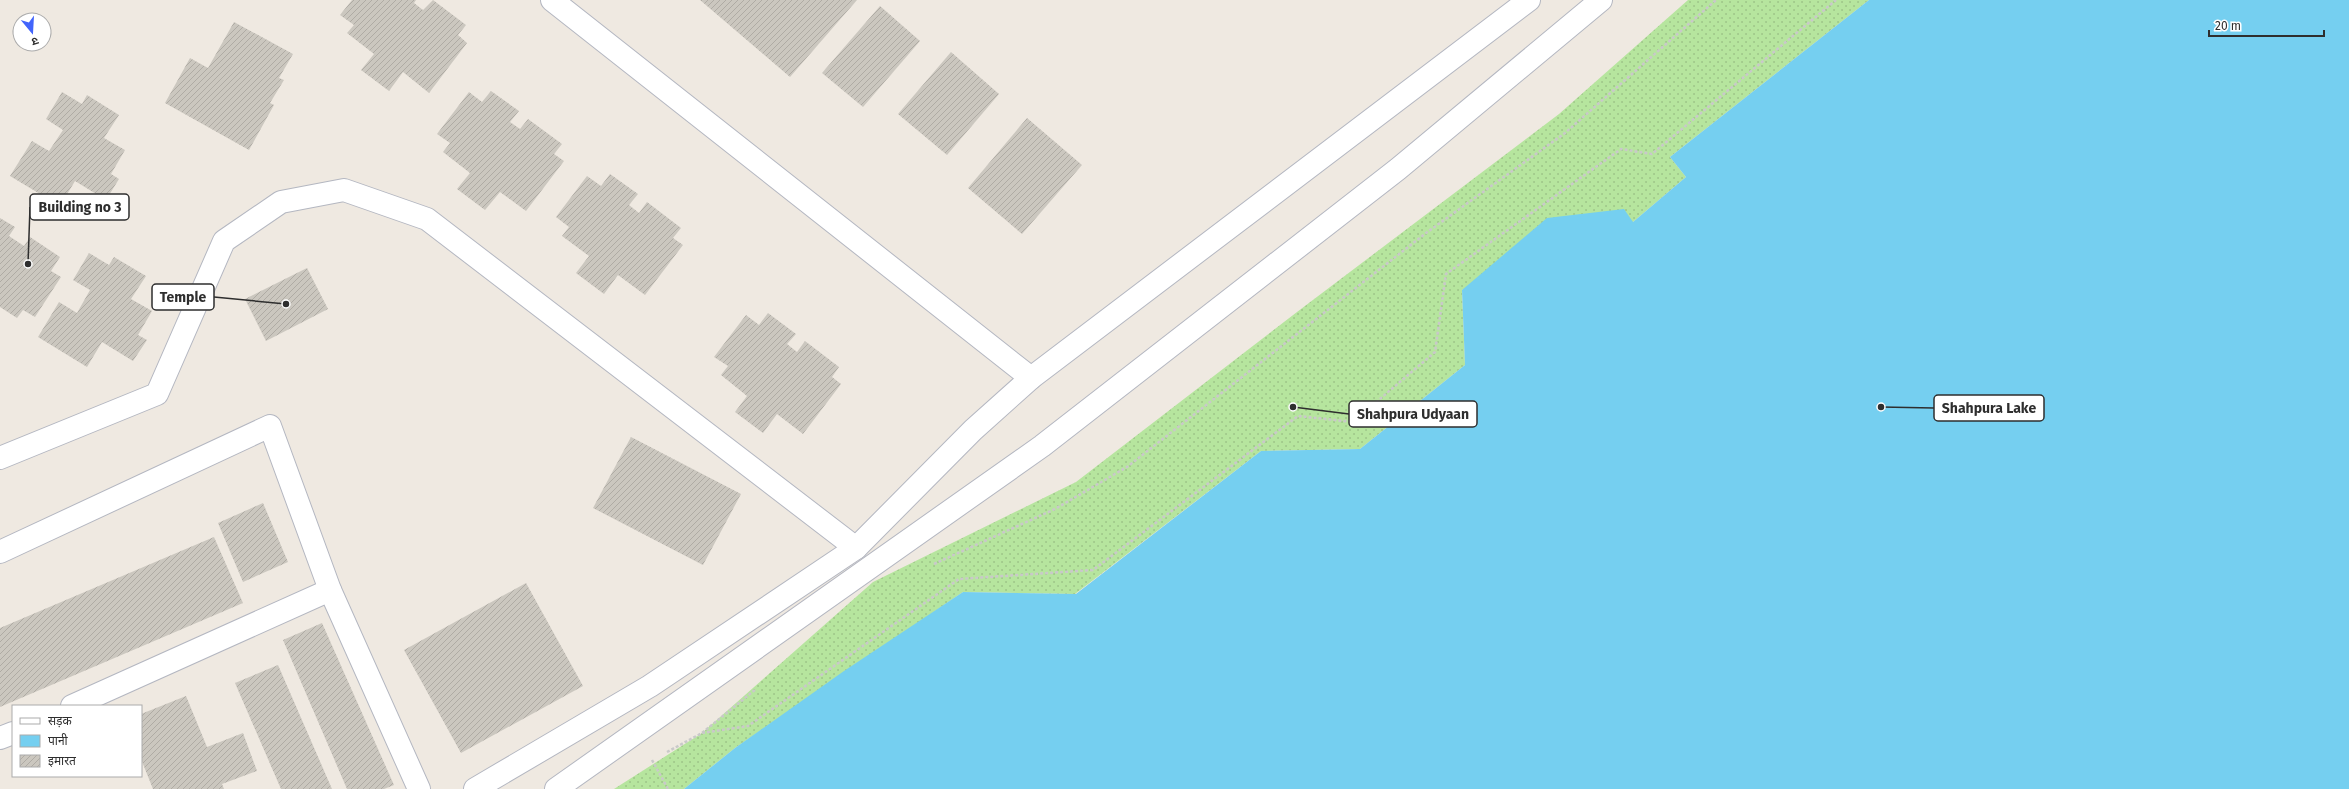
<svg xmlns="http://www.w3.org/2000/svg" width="2349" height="789" font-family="'Fira Sans','Noto Sans Devanagari',sans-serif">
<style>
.grass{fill:url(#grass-dots)}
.water{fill:#75cff0}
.building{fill:url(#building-hatch)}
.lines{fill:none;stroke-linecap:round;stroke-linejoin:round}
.minor-casing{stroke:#b4b7c1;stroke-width:24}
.path{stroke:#c9c9c9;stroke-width:2.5;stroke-dasharray:3 2;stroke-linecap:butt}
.minor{stroke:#fff;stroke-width:22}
.leader{fill:none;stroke:#2e2e2e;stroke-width:1.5}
.callout-dot{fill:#2e2e2e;stroke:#fff;stroke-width:1.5}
.callout{fill:#fff;stroke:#2e2e2e;stroke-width:1.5}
.callout-label{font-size:14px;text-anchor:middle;font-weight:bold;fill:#2e2e2e}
</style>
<defs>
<pattern id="grass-dots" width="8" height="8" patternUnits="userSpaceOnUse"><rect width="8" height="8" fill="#b6e59e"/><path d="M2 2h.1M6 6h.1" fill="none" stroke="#9dc588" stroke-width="1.8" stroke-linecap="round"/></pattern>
<pattern id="building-hatch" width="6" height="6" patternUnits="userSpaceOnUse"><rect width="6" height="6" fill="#cbc7bf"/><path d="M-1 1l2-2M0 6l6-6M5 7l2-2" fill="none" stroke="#afaba4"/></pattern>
</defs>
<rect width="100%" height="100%" fill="#efe9e1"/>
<path class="grass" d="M1688,0h181l-199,157 16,20 -53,45 -171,68 3,75 -105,84 -99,2 -186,143 -112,-2 -228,156 -51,41h-70l88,-56 171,-151 203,-100 221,-170 262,-198z"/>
<path class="water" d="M1869,0h480v789h-1665l51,-41 109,-77 119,-79 113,2 185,-143 99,-2 105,-84 -3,-75 85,-72 77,-9 9,13 53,-45 -16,-20z"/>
<g class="building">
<path d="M352,0h64l-2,3 9,7 10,-10 33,25 -8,10 9,8 -38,50 -26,-21 -14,19 -28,-21 13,-16 -27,-21 7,-8 -14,-10z"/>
<path d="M700,0h157l-67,77z"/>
<path d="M880,6l40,35 -57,66 -41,-34z"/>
<path d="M234,22l59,32 -14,24 5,2 -14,23 4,2 -25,45 -84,-47 25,-45 18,10z"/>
<path d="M951,52l48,42 -52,61 -49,-41z"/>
<path d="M491,91l28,20 -9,11 10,7 8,-10 34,25 -8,10 10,7 -38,50 -26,-19 -15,18 -28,-21 13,-16 -27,-21 7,-9 -13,-9 32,-42 13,10z"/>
<path d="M62,92l20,12 5,-9 32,20 -15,23 21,12 -14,24 8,5 -13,21 -31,-19 -15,25 -50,-30 22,-35 17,10 14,-21 -17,-11z"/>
<path d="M1027,118l55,47 -60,69 -54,-46z"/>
<path d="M610,174l28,20 -9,11 10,8 8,-11 34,26 -8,10 10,7 -38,50 -27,-20 -14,19 -28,-21 13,-17 -27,-20 7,-9 -13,-10 31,-41 14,10z"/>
<path d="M0,218l15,9 -6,9 15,10 6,-9 30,20 -9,14 10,6 -26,40 -12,-7 -6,8 -17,-11z"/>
<path d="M89,253l20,12 5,-8 32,19 -15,23 21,12 -14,24 9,5 -14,21 -31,-19 -15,25 -49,-30 21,-35 18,11 13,-23 -17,-10z"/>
<path d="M307,268l21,41 -62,32 -21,-42z"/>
<path d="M768,313l28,21 -9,10 10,8 8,-11 34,26 -7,10 9,7 -38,50 -26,-20 -14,19 -28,-21 12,-16 -26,-21 7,-9 -14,-9 32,-42 13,10z"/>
<path d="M631,437l110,57 -38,71 -110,-57z"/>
<path d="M263,503l25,59 -45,20 -25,-59z"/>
<path d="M214,537l29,66 -243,104v-79z"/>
<path d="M526,583l57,103 -122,67 -57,-103z"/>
<path d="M322,623l72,162 -10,4h-37l-64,-149z"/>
<path d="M278,665l54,124h-51l-46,-106z"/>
<path d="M186,696l21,51 36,-14 14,38 -35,13 2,5h-71l-12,-30v-45z"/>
</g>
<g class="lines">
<g class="minor-casing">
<g id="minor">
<path d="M552,0l479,378"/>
<path d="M0,458l157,-64 67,-153 57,-39 63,-12 83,29 429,329"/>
<path d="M0,552l270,-126 60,164 89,199"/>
<path d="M72,706l258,-116"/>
<path d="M0,738l13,-5"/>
<path d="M475,789l175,-103 206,-138 117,-118 58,-52 498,-378"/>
<path d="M556,789l486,-343 356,-277 203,-169"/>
</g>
</g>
<g class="path">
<path d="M934,564l121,-55 72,-42 299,-234 139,-100 151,-133"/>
<path d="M702,733l46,-7 211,-147 134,-9 205,-154 55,6 82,-70 11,-78 175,-125 31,5 184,-154"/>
<path d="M667,752l35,-19 54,-44"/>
<path d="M652,760l16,29"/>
</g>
<use href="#minor" class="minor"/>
</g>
<path class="leader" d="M28 264L30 207M286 304L214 297M1881 407L1934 408M1293 407L1349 414"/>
<g class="callout-dot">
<circle cx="28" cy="264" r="4"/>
<circle cx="286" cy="304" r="4"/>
<circle cx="1881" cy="407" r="4"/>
<circle cx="1293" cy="407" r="4"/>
</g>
<g class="callout">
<rect x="30" y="194" width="99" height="26" rx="4"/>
<rect x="152" y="284" width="62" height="26" rx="4"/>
<rect x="1934" y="395" width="110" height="26" rx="4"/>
<rect x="1349" y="401" width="128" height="26" rx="4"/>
</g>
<g class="callout-label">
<text x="80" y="212">Building no 3</text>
<text x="183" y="302">Temple</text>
<text x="1989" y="413">Shahpura Lake</text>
<text x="1413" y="419">Shahpura Udyaan</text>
</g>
<rect x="12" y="705" width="130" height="72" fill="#ffffff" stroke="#ababab"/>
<rect x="20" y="718" width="20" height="6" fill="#ffffff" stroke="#ababab"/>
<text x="48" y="725" font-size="12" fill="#2e2e2e">सड़क</text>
<rect x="20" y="735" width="20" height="12" fill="#75cff0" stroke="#ababab"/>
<text x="48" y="745" font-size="12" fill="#2e2e2e">पानी</text>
<rect x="20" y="755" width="20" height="12" fill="url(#building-hatch)" stroke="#ababab"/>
<text x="48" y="765" font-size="12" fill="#2e2e2e">इमारत</text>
<g transform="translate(32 32) rotate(162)"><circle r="19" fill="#ffffff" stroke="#ababab"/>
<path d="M0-3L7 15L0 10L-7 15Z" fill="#4264fb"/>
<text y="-6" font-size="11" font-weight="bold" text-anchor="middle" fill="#2e2e2e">उ</text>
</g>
<path d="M2209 30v6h115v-6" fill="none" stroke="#2e2e2e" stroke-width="2"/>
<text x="2215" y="30" font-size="12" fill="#2e2e2e" stroke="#ffffff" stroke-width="3" paint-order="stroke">20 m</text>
</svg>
